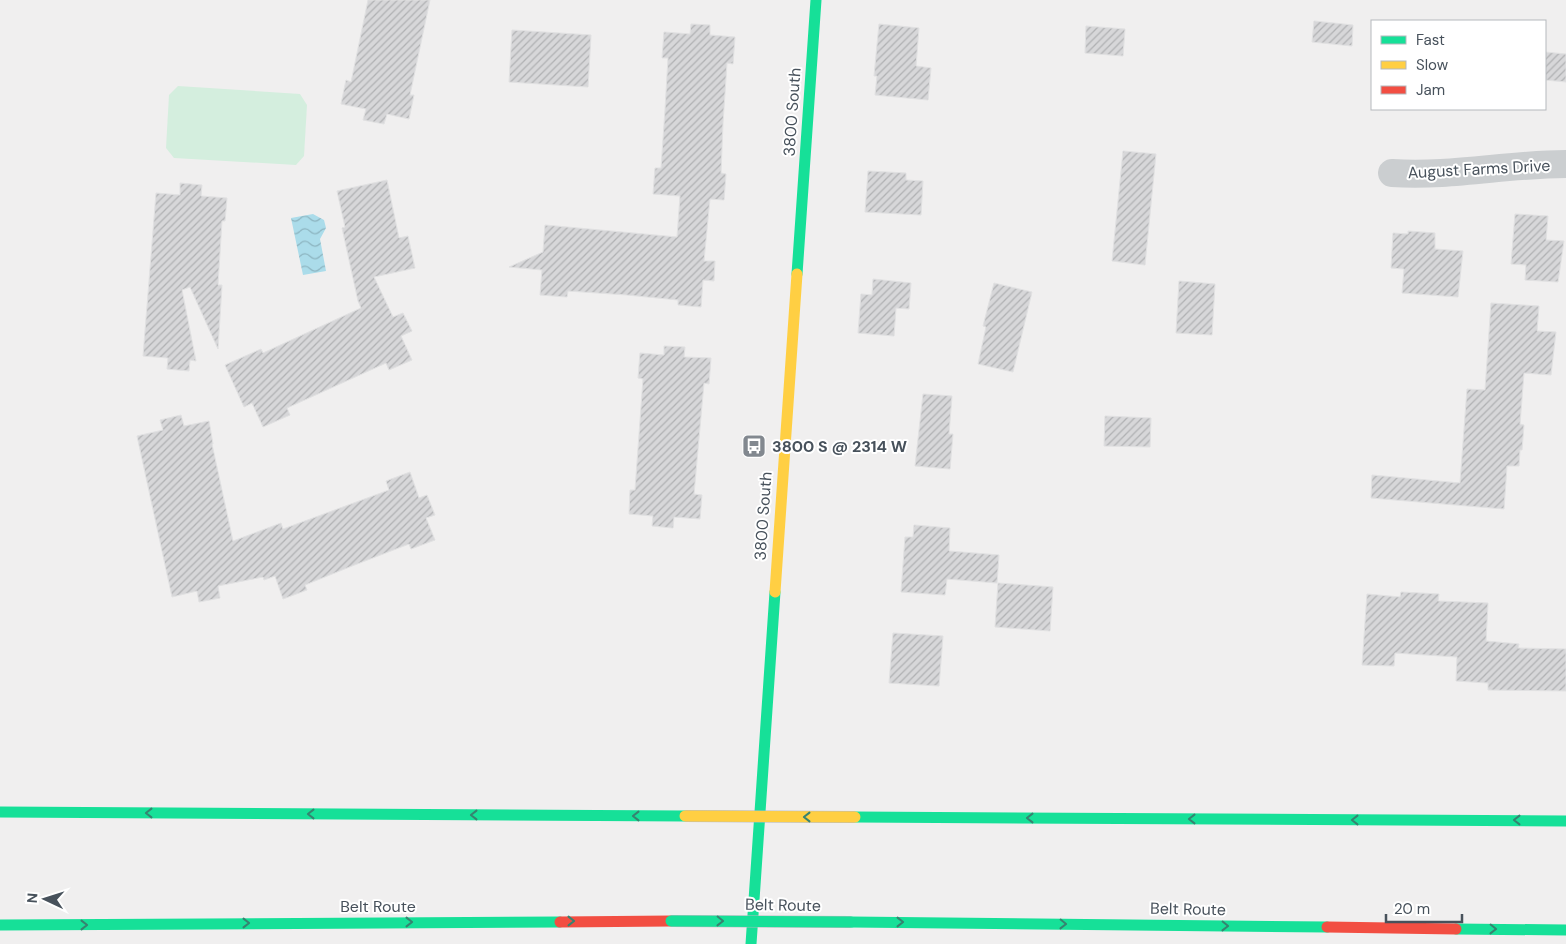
<svg xmlns="http://www.w3.org/2000/svg" width="1566" height="944" font-family="'DM Sans',sans-serif">
<style>
.grass{fill:#d4eede}
.water{fill:url(#water-waves)}
.building{fill:url(#building-hatch);stroke:#e1e1e2}
.lines{fill:none;stroke-linecap:round;stroke-linejoin:round}
.street{stroke:#cbced0;stroke-width:28}
.fast{stroke:#16e098;stroke-width:11}
.slow{stroke:#ffcf43;stroke-width:11}
.jam{stroke:#f24e42;stroke-width:11}
.fast-bridge-casing{stroke:#b5b9be;stroke-width:12;stroke-linecap:butt}
.slow-bridge-casing{stroke:#b5b9be;stroke-width:12;stroke-linecap:butt}
.fast-bridge{stroke:#16e098;stroke-width:11}
.slow-bridge{stroke:#ffcf43;stroke-width:11}
.oneway{stroke:#368370}
.labels{text-anchor:middle;dominant-baseline:central;stroke-width:4;stroke-linejoin:round;paint-order:stroke}
.street-label{font-size:16px;fill:#47515b;stroke:#fff}
.poi-label{font-size:16px;font-weight:bold;fill:#47515b;stroke:#fff;text-anchor:start}
</style>
<defs>
<pattern id="water-waves" width="16" height="10" patternUnits="userSpaceOnUse" patternTransform="scale(1.25)"><rect width="16" height="10" fill="#abdcea"/><path d="M0 5q4-4 8 0t8 0" fill="none" stroke="#8db5c1"/></pattern>
<pattern id="building-hatch" width="6" height="6" patternUnits="userSpaceOnUse" patternTransform="scale(1.25)"><rect width="6" height="6" fill="#d7d7d9"/><path d="M-1 1l2-2M0 6l6-6M5 7l2-2" fill="none" stroke="#b0b1b3"/></pattern>
</defs>
<rect width="100%" height="100%" fill="#f0efef"/>
<path class="grass" d="M178,86l122,8 7,11 -3,51 -8,9 -122,-7 -8,-10 3,-53z"/>
<path class="water" d="M313,214l11,6 2,8 -6,11 6,32 -23,4 -12,-57z"/>
<g class="building">
<path d="M368,0h62l-20,95h4l-5,24 -22,-5 -3,10 -21,-4 3,-11 -25,-5 5,-24 5,2z"/>
<path d="M1314,21l39,4 -1,21 -40,-4z"/>
<path d="M691,24l19,1v10l25,2 -2,27 -6,-1 -4,60 -2,50 5,1 -2,26 -14,-1 -6,62h11l-1,20 -11,-1 -2,27 -23,-2v-5l-51,-5 -59,-4 -1,6 -27,-2 2,-25 -33,-3 34,-15 2,-27 132,12 3,-41 -27,-2 2,-26h6l4,-58 3,-52h-6l2,-26 26,2z"/>
<path d="M879,24l40,4 -3,38 15,2 -3,32 -53,-5 2,-19h-3z"/>
<path d="M1086,26l39,3 -2,27 -38,-3z"/>
<path d="M512,30l79,5 -3,52 -79,-5z"/>
<path d="M1545,52l21,2v28l-21,-2z"/>
<path d="M1123,151l33,3 -11,111 -33,-4z"/>
<path d="M868,171l38,2v7l17,1 -2,34 -56,-3z"/>
<path d="M387,180l12,58 9,-2 7,32 -41,9 19,40 10,-4 9,18 -11,5 11,24 -23,10 -3,-7 -99,45 3,7 -27,12 -11,-24 -8,4 -19,-42 36,-16 2,4 98,-45 -3,-7 -16,-73 3,-1 -8,-36z"/>
<path d="M180,183l22,2 -1,11 26,2 -2,23h-3l-4,64h4l-4,64 -28,-62 -8,3 14,71 -6,-1 -1,11 -22,-2 1,-11 -25,-2 13,-163 24,2z"/>
<path d="M1515,214l33,2 -2,24 18,1 -6,41 -33,-2 1,-15 -15,-1z"/>
<path d="M1408,231l27,2v16l28,2 -5,46 -56,-4 2,-24 -13,-1 2,-35 15,1z"/>
<path d="M873,279l38,4 -2,26 -13,-1 -2,28 -36,-3 3,-39 11,1z"/>
<path d="M1179,281l36,3 -3,51 -36,-2z"/>
<path d="M994,283l38,9 -19,80 -35,-8 8,-37 -3,-1z"/>
<path d="M1491,303l48,3 -2,25 19,1 -5,43 -27,-2 -4,51 4,1 -2,25h-2l-1,16h-12l-3,43 -133,-11 1,-23 88,8 7,-94 18,1z"/>
<path d="M664,346l21,1 -1,10 27,1 -2,26 -5,-1 -10,111 8,1 -2,24 -26,-2 -1,11 -21,-2 1,-10 -24,-2 1,-24h5l8,-111 -5,-1 2,-25 24,2z"/>
<path d="M923,394l29,2 -3,38h4l-3,35 -35,-3z"/>
<path d="M181,415l3,11 25,-5 4,23h-1l21,97 48,-18 2,6 106,-39 -3,-9 24,-9 9,26 8,-3 8,20 -9,3 9,22 -24,9 -2,-5 -57,22 -47,19 2,5 -24,9 -8,-23 -11,4 -1,-3 -45,9 2,12 -21,4 -2,-11 -25,6 -35,-161 26,-6 -3,-10z"/>
<path d="M1105,416l46,2 -1,29 -46,-1z"/>
<path d="M914,525l36,3 -1,23 50,4 -2,28 -50,-4 -2,16 -44,-3 4,-55h8z"/>
<path d="M998,583l55,4 -3,44 -55,-4z"/>
<path d="M1401,592l38,2 -1,7 50,2 -2,38 33,3 -1,4 48,1v42l-78,-1v-7l-32,-2 1,-24 -62,-4 -1,13 -32,-1 5,-71 33,3z"/>
<path d="M893,633l50,3 -4,50 -50,-3z"/>
</g>
<g class="lines">
<path class="street" d="M1392,173c58,4 116,-9 174,-9"/>
<g class="fast">
<path d="M797,274l19,-274"/>
<path d="M0,812l685,4"/>
<path d="M855,817l711,4"/>
<path d="M851,922l476,5"/>
<path d="M0,925l560,-3"/>
<path d="M1456,929l110,1"/>
<path d="M751,944l24,-352"/>
</g>
<path class="slow" d="M775,592l22,-318"/>
<g class="jam">
<path d="M560,922l111,-1"/>
<path d="M1327,927l129,2"/>
</g>
<g class="fast-bridge-casing">
<path id="fast-bridge" d="M671,921l180,1"/>
</g>
<g class="slow-bridge-casing">
<path id="slow-bridge" d="M685,816l170,1"/>
</g>
<use href="#fast-bridge" class="fast-bridge"/>
<use href="#slow-bridge" class="slow-bridge"/>
</g>
<defs><path id="oneway-chevron" d="M-2-3.5L2.5 0L-2 3.5" fill="none" stroke-width="1.6" stroke-linecap="round" stroke-linejoin="round" transform="scale(1.25)"/></defs>
<g class="oneway">
<use href="#oneway-chevron" transform="translate(149 813) rotate(-180)"/>
<use href="#oneway-chevron" transform="translate(311 814) rotate(-180)"/>
<use href="#oneway-chevron" transform="translate(474 815) rotate(-180)"/>
<use href="#oneway-chevron" transform="translate(636 816) rotate(-180)"/>
<use href="#oneway-chevron" transform="translate(807 817) rotate(-180)"/>
<use href="#oneway-chevron" transform="translate(1030 818) rotate(-180)"/>
<use href="#oneway-chevron" transform="translate(1192 819) rotate(-180)"/>
<use href="#oneway-chevron" transform="translate(1355 820) rotate(-180)"/>
<use href="#oneway-chevron" transform="translate(1517 820) rotate(-180)"/>
<use href="#oneway-chevron" transform="translate(571 921)"/>
<use href="#oneway-chevron" transform="translate(720 921) rotate(1)"/>
<use href="#oneway-chevron" transform="translate(409 922)"/>
<use href="#oneway-chevron" transform="translate(900 922)"/>
<use href="#oneway-chevron" transform="translate(246 923)"/>
<use href="#oneway-chevron" transform="translate(1063 924) rotate(1)"/>
<use href="#oneway-chevron" transform="translate(84 925)"/>
<use href="#oneway-chevron" transform="translate(1225 926) rotate(1)"/>
<use href="#oneway-chevron" transform="translate(1493 929) rotate(1)"/>
</g>
<defs>
<g id="bus-square" transform="scale(1.25)"><rect x="-9" y="-9" width="18" height="18" rx="4" fill="#82888f" stroke="#fff"/><path d="M-5-6H5V4H4V6H2V4H-2V6H-4V4H-5ZM-3.5-4V0h7V-4ZM-3.5 1.2v1.5H-2V1.2ZM2 1.2v1.5H3.5V1.2Z" fill="#fff"/></g>
</defs>
<g fill-rule="evenodd">
<use href="#bus-square" x="754" y="446"/>
</g>
<g class="labels">
<g class="street-label">
<text transform="translate(792 112) rotate(-86)">3800 South</text>
<text transform="translate(1479 169) rotate(-3)">August Farms Drive</text>
<text transform="translate(763 516) rotate(-86)">3800 South</text>
<text transform="translate(783 905) rotate(1)">Belt Route</text>
<text x="378" y="906">Belt Route</text>
<text transform="translate(1188 909) rotate(1)">Belt Route</text>
</g>
<g class="poi-label">
<text x="772" y="446">3800 S @ 2314 W</text>
</g>
</g>
<rect x="1371" y="20" width="175" height="90" fill="#ffffff" stroke="#b5b9bd"/>
<rect x="1381" y="36" width="25" height="8" fill="#16e098" stroke="#b5b9bd"/>
<text x="1416" y="45" font-size="15" fill="#47515b">Fast</text>
<rect x="1381" y="61" width="25" height="8" fill="#ffcf43" stroke="#b5b9bd"/>
<text x="1416" y="70" font-size="15" fill="#47515b">Slow</text>
<rect x="1381" y="86" width="25" height="8" fill="#f24e42" stroke="#b5b9bd"/>
<text x="1416" y="95" font-size="15" fill="#47515b">Jam</text>
<g transform="translate(45 899) rotate(274)" stroke="#ffffff" stroke-width="4" paint-order="stroke">
<path d="M0-4L9 19L0 12L-9 19Z" fill="#47515b"/>
<text y="-8" font-size="14" font-weight="bold" text-anchor="middle" fill="#47515b">N</text>
</g>
<path d="M1386 914v8h76v-8" fill="none" stroke="#47515b" stroke-width="2.5"/>
<text x="1394" y="914" font-size="15" fill="#47515b" stroke="#ffffff" stroke-width="4" paint-order="stroke">20 m</text>
</svg>
